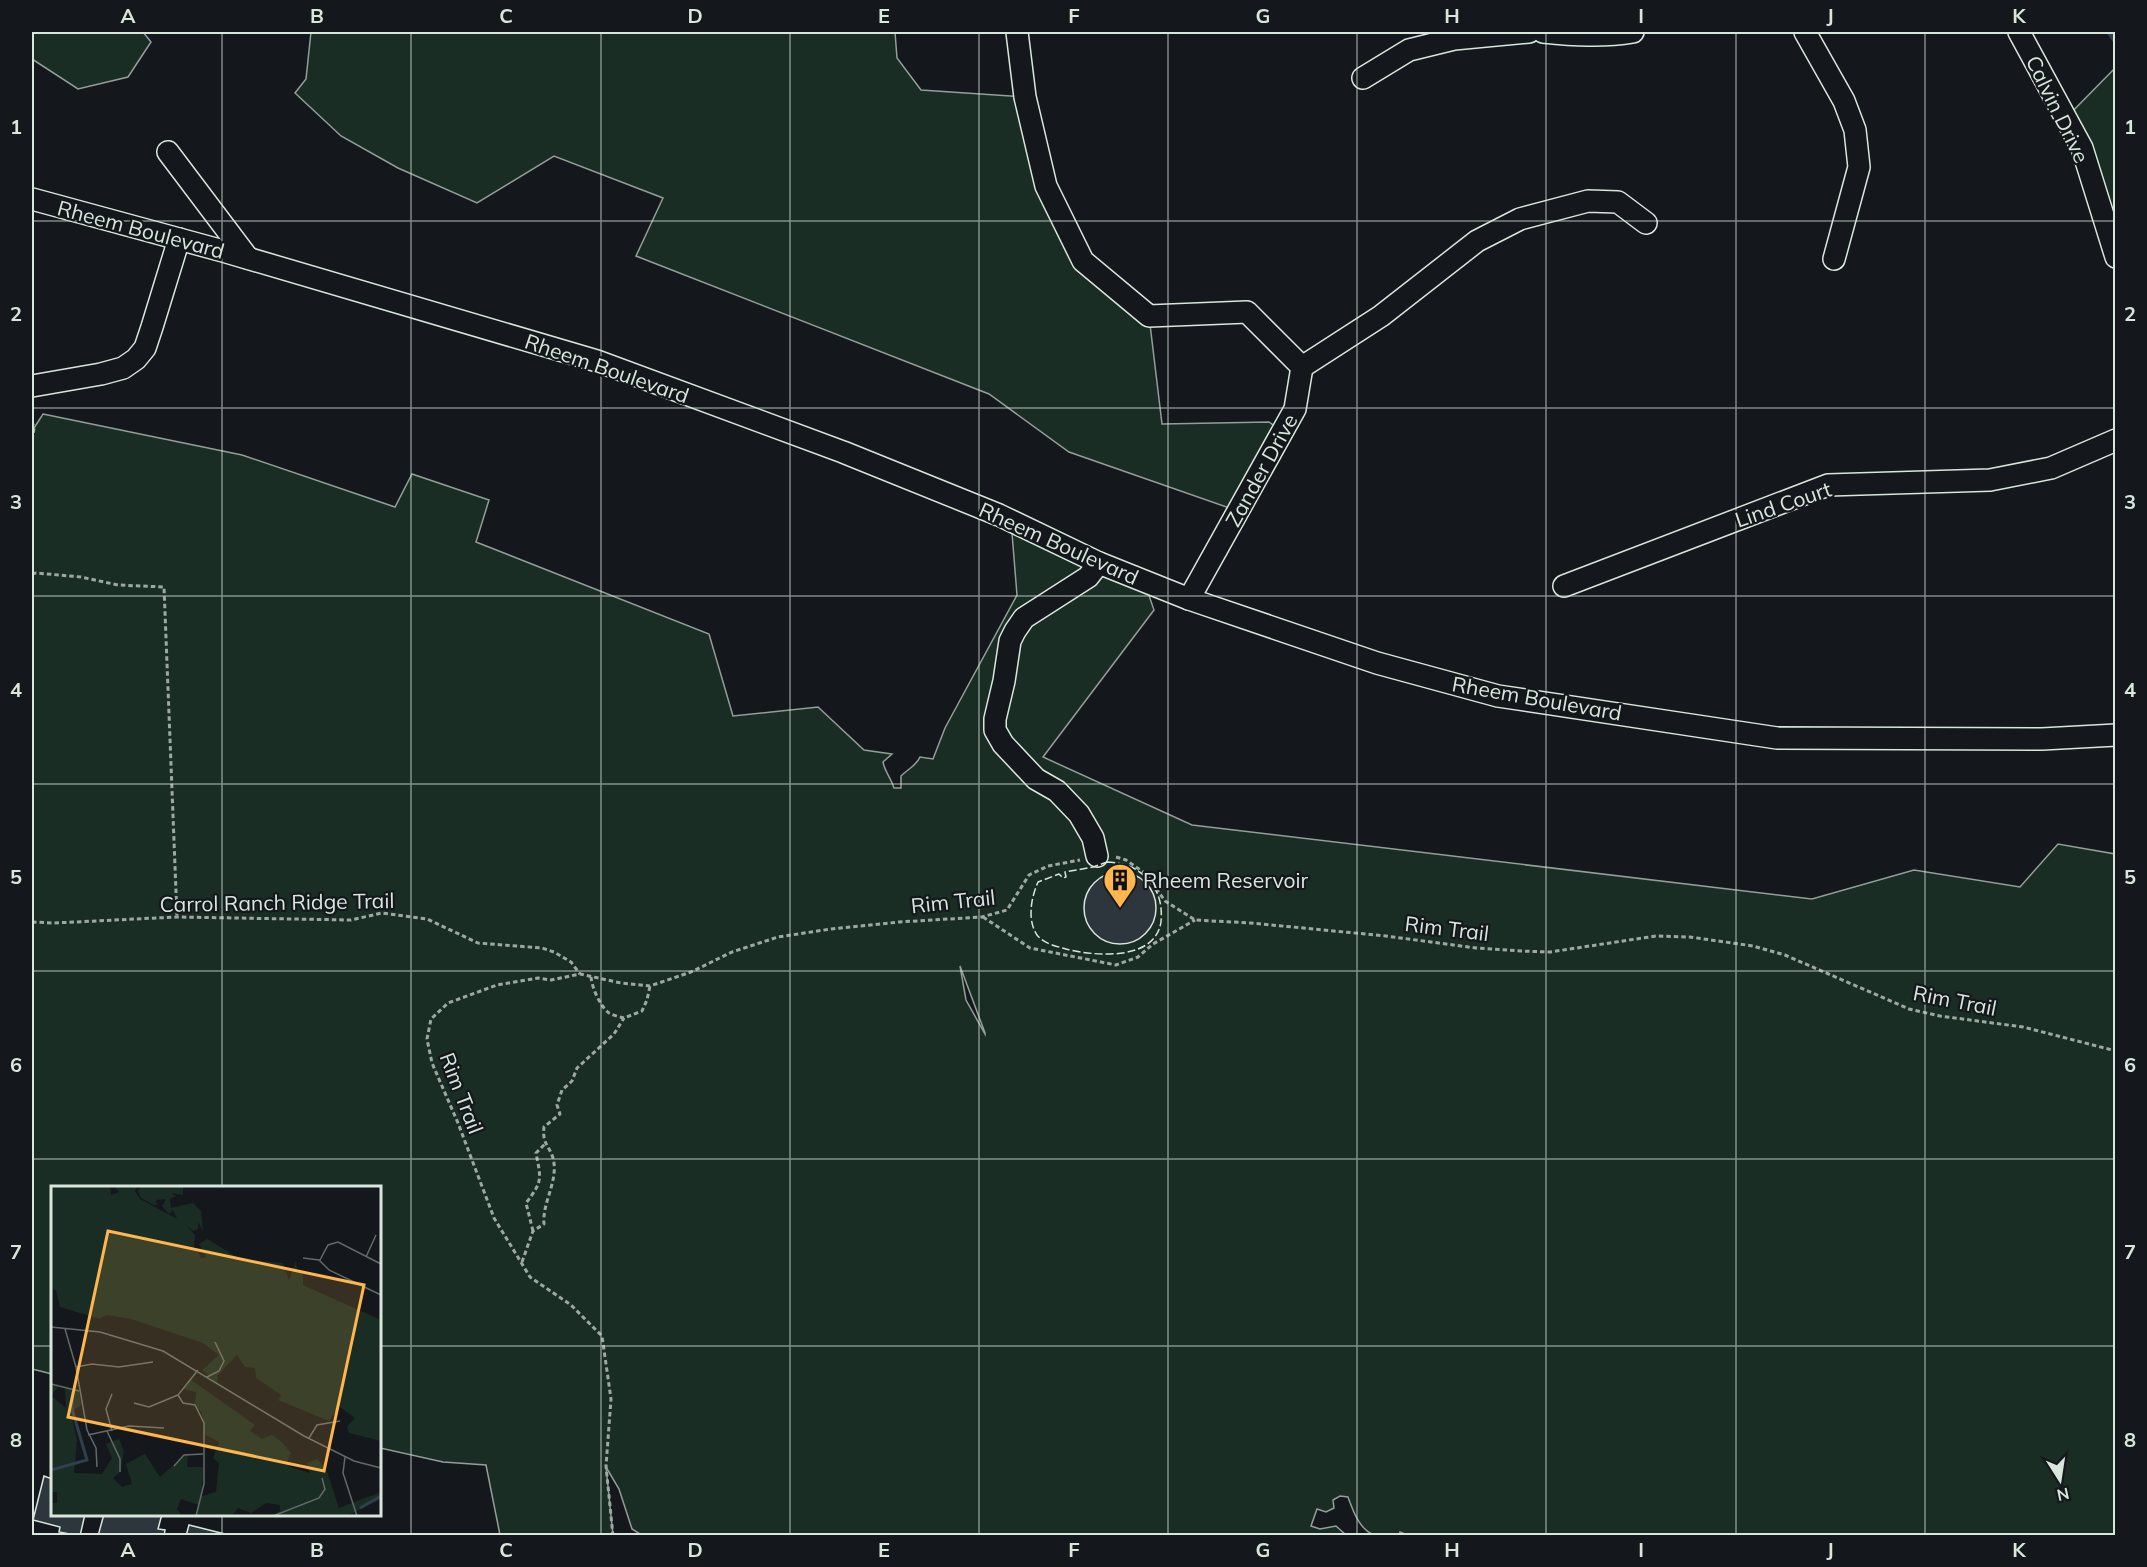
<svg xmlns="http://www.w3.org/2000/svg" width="2147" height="1567" font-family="Mulish,sans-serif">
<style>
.green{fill:#1a2d24;stroke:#939e99;stroke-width:1.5;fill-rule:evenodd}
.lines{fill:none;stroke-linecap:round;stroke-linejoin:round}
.stream{stroke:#2f3f4d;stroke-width:5}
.building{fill:#2c363c;stroke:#d8e6dc;stroke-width:1.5}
.minor-casing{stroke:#d8e6dc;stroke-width:24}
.path{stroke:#9da8a2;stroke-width:3;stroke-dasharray:4.5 3;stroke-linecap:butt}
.minor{stroke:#14181c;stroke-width:21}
.fence{stroke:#d8e6dc;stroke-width:1.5;stroke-dasharray:8 3;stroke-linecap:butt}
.grid{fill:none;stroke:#d8e6dc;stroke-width:1.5;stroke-opacity:0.55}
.labels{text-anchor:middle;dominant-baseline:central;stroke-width:4.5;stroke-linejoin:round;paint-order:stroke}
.street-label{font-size:21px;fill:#d8e6dc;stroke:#14181c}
.poi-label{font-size:21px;fill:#d8e6dc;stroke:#14181c;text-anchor:start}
.inset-river{fill:none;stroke:#2f3f4d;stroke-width:3}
.inset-road{fill:none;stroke:#626a69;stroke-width:1.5}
.view{fill:#ffb74d;fill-opacity:0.15;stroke:#ffb74d;stroke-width:3}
.inset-edge{fill:none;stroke:#d8e6dc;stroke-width:3}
.neatline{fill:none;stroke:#d8e6dc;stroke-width:2}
.grid-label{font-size:20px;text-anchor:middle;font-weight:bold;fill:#d8e6dc}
</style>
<rect width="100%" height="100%" fill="#14181c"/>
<g class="green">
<path d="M32,32h111l8,10 -23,35 -50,12 -46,-30z"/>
<path d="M311,32h584l2,26 24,32 104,7 58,164 66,55 13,108 107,-2 14,10 -45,79 -169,-59 -80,-58 -353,-138 27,-58 -109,-42 -77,47 -79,-35 -57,-32 -46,-43 11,-14z"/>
<path d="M2115,68v163l-49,-113z"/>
<path d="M43,414l199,41 153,52 17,-33 77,26 -13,42 233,92 24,82 85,-9 46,43 28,4 -9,8c2,10 8,16 11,26h7v-12c7,-7 15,-10 19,-19l13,2 12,-31 72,-133 -6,-74 133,60 10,29 -111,147 149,68 620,74 102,-29 106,17 38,-43 57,10v681l-705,1 -10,-4 -1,3c-6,0 -17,3 -24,0 -15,-4 -22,-24 -27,-38l-8,-1 -7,4 1,8 -8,4 -9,-3 -6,17 9,3 16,-3 10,9 -703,1 -11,-7 -13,-40 -13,-22 7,68h-113l-14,-70 -43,-3 -63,-14v-260h-328v186l-20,-5v-928l2,-13zM960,966l25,67v1l-19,-34z"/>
</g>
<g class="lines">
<path class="stream" d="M2109,32l7,10"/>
</g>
<g class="building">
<circle cx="1120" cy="908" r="36"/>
<path d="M44,1476l8,3v35h33l-5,22 -21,-4 1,-5 -27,-7z"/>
<path d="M104,1514h58l-4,15 7,1 -1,6h-66z"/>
<path d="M189,1525l44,11h-47z"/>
</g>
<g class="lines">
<g class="minor-casing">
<g id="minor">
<path d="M1017,32l8,65 21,89 37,75 66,55 98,-4 55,55 -7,42 -106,190"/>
<path d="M1543,32c30,3 60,5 90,0"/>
<path d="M1805,32l39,69 11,29 4,37 -25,92"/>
<path d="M2019,32l63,116 34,109"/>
<path d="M1363,78l46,-28 45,-11 75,-7"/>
<path d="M168,152l80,106"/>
<path d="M32,199l191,52 374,110 246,91 156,63 100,48 90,36 188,64 121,33 279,42 265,1 74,-4"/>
<path d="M1302,367l79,-51 96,-75 43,-22 68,-18 30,1 28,21"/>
<path d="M32,386l69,-12 22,-6 13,-9 9,-11 7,-21 27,-88"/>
<path d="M1564,586l264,-101 162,-5 61,-12 65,-28"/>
<path d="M1097,856l-4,-18 -14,-24 -22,-23 -21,-12 -33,-35 -8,-14v-11l9,-38 6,-40 5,-10 9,-13 64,-41 11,-14"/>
</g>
</g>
<g class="path">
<path d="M32,421l2,7 -2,13"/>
<path d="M32,574l4,-1 45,4 37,8 46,2 13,330"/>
<path d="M1116,857l10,3 20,14 19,27 30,19 56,3 135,13 90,12 45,3 29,1 106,-16 34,1 63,9 32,9 124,54 31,7 83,11 93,24"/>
<path d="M983,917l47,31 86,17 22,-8 15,-13 42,-24"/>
<path d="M32,922l22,1 123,-6 174,3 31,-7 45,6 51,24 64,5 12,4 17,10 9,12"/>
<path d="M591,977c1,11 9,29 18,36 4,2 10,4 15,5l18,-7 5,-11 3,-14"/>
<path d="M533,1231l-7,-28c17,-22 15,-24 10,-50l9,-9"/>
<path d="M522,1262l11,-31 11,-7c-2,-22 15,-43 9,-66 -4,-13 -11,-14 -9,-31l16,-13 -3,-9 5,-15 10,-9 5,-13 37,-34 10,-16"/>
<path d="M613,1536l-7,-70 5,-67 -9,-63 -31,-31 -41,-28 -36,-59 -36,-95 -26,-60 -5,-24 4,-20 17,-16 49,-18 41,-7 13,2 29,-6 41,9 29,3 41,-14 41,-20 46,-15 53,-8 68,-7 83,-5 25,-7 22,-35 19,-9 32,-6"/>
</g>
<use href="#minor" class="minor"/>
<path class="fence" d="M1107,862c22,1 38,9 49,29 5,9 6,21 5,31 -6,40 -68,34 -95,27 -10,-3 -22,-5 -29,-14 -10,-15 -6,-37 1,-53l21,-8 4,4 3,-1 -1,-5 28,-5z"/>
</g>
<path class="grid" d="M222,32v1156M411,32v1504M601,32v1504M790,32v1504M979,32v1504M1168,32v1504M1357,32v1504M1546,32v1504M1736,32v1504M1925,32v1504M32,221h2084M32,408h2084M32,596h2084M32,784h2084M32,971h2084M32,1159h2084M32,1346h20M380,1346h1736M222,1514v22"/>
<defs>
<g id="building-pin" transform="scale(1.725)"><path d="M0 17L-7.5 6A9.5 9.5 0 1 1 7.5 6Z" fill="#ffb74d" stroke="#14181c"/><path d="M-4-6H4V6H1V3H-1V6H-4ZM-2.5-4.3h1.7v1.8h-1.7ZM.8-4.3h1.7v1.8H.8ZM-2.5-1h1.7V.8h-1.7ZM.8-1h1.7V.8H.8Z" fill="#111"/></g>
</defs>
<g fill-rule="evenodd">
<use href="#building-pin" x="1120" y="880"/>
</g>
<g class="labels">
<g class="street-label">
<text transform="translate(2058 109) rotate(64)">Calvin Drive</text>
<text transform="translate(141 229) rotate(15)">Rheem Boulevard</text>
<text transform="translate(607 368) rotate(19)">Rheem Boulevard</text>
<text transform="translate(1261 470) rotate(-61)">Zander Drive</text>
<text transform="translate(1783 504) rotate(-19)">Lind Court</text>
<text transform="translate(1059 543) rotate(24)">Rheem Boulevard</text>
<text transform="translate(1537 698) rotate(10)">Rheem Boulevard</text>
<text transform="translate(953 901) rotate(-6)">Rim Trail</text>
<text transform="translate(277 902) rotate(-1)">Carrol Ranch Ridge Trail</text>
<text transform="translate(1447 928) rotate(7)">Rim Trail</text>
<text transform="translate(1955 1000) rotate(11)">Rim Trail</text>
<text transform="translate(462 1093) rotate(69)">Rim Trail</text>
</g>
<g class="poi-label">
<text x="1143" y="880">Rheem Reservoir</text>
</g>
</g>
<g transform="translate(51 1186)">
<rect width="330" height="330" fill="#14181c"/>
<path d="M0,0h59l1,9 8,-3 -5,-6h23l-2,5 5,8 37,20 -4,-9 -4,4 -7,-8 4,-7 -10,1 1,5h-3l-13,-7 -3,-7 3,-5h42v9l-12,-2 5,3 -6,3 1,9 22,-5 8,8 2,20 -5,-9v7l-5,2 -8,-7 10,11 -2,16 5,-1 3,9 5,-2 -7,-13 8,-5 35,21 41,3 6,17 7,-19 1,8 6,3v13l78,35v121l-32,-8 -2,-6 8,-9 -16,-12 -10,15 -51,-21 3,-5 -25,-17 -1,-10 -10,-1 -8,-12 -19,20 -1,9 -15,-14 17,-15 -16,-12 -72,-24 -25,-4 -6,4 -40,-12 -4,-17 -5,-1zM139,193l65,46 -5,6 12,8 10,-4 9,6 10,12 -4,9 3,5 20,6 -3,-10 10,-4 9,9 13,40 42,-16v7l-34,17h-74l7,-5v-6l-14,-2 -15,10 -13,-5 -6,8h-36l3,-11 -18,-6 -4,10 5,7h-131v-13h6v-11h-6v-108l7,3 -7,9 15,12 -1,-20 14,3 2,14 -10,7 6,28 -3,33 28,1 10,-16 -6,-14 13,-5 5,12 -4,21 -7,6 9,9 10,-3 -6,-20 19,-10 15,23 28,-24 -1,14h16l-1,29 14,-4 3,-29 -6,-5 6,-16 -15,-8 -2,-21 -7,-8 1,-13 -12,-3z" fill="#1a2d24"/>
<path class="inset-river" d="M0,284l36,-10 -15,-51 1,-18M309,322l21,-12"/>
<path class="inset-road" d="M315,71l10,-22M252,72l16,2 10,10 52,25M269,74l8,-15 10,-3 43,22M0,141l49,5 63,19 141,85 50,25 27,7M14,143l11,38 11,63 9,18 1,19M25,181l16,-3 27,3 34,-5M156,191l12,-6 5,-10 -9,-19M0,198l28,7M83,217l15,4 29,-12M56,245l13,28v13M61,245l-6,-22 6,-15M37,249l41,-9 35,2M258,252l8,-13 23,-4M294,271l-2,16 14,43M123,280l10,-11 19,-1M145,330l8,-32v-61l-9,-18 -12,-2 -5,-8 20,-25M222,330l46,-18 6,-9 -3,-11"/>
<path class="view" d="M57,45l256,54 -40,186 -256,-54z"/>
<rect width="330" height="330" class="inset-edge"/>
</g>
<rect width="2147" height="1567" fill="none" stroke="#14181c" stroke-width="66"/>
<g transform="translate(2060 1480) rotate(168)" stroke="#14181c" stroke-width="4.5" paint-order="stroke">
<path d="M0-4.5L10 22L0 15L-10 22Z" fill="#d8e6dc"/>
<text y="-9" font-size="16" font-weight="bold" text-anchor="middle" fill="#d8e6dc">N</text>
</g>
<rect x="33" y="33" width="2081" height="1501" class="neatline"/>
<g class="grid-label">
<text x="128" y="23">A</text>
<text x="317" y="23">B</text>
<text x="506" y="23">C</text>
<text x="695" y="23">D</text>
<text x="884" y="23">E</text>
<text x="1074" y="23">F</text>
<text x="1263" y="23">G</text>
<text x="1452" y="23">H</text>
<text x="1641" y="23">I</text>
<text x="1830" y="23">J</text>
<text x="2019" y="23">K</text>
<text x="16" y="134">1</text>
<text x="2130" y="134">1</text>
<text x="16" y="321">2</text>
<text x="2130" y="321">2</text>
<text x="16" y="509">3</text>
<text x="2130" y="509">3</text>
<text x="16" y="697">4</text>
<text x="2130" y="697">4</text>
<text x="16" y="884">5</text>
<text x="2130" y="884">5</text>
<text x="16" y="1072">6</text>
<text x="2130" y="1072">6</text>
<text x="16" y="1259">7</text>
<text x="2130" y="1259">7</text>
<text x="16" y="1447">8</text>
<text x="2130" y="1447">8</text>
<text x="128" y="1557">A</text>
<text x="317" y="1557">B</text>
<text x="506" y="1557">C</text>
<text x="695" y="1557">D</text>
<text x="884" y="1557">E</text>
<text x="1074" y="1557">F</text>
<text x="1263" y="1557">G</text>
<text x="1452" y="1557">H</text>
<text x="1641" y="1557">I</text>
<text x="1830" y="1557">J</text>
<text x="2019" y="1557">K</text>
</g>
</svg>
